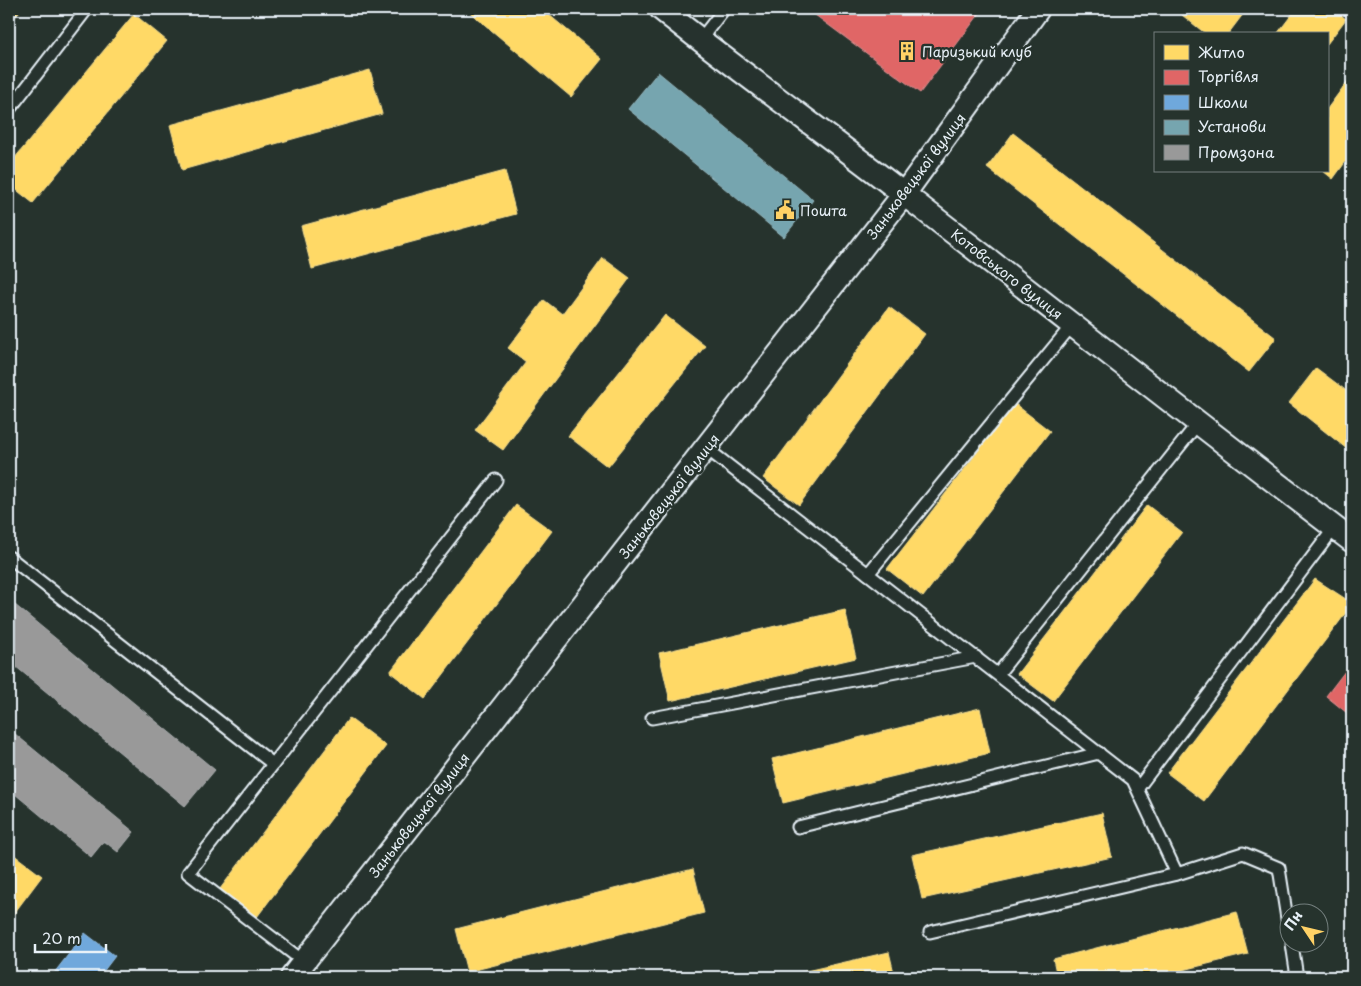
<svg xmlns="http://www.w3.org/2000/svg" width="1361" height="986" font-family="'Playpen Sans',sans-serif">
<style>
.homes{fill:#ffd966;stroke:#f8e092}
.shops{fill:#e06666;stroke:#e29092}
.schools{fill:#6fa8dc;stroke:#93bee4}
.public{fill:#76a5af;stroke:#98bcc5}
.industry{fill:#999;stroke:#b1b3b6}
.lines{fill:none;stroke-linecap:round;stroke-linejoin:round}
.service-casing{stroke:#e8f1f8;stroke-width:15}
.minor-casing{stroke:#e8f1f8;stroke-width:26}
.service{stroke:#26332d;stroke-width:11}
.minor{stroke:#26332d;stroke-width:22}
.labels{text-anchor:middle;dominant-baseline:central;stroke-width:5;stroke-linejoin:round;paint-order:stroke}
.poi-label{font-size:14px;fill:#e8f1f8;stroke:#26332d;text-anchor:start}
.street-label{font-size:14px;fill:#e8f1f8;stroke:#26332d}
</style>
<rect width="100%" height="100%" fill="#26332d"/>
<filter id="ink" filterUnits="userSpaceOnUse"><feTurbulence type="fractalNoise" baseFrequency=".02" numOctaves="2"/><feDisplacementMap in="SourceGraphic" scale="10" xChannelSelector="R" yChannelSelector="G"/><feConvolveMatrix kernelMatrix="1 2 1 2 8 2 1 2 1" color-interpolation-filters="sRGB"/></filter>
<g filter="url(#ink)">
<g class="homes">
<path d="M9,9h12l-12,16z"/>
<path d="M466,9h76l60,50 -31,38z"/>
<path d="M1187,9h60l-19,25h-22l-24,-19z"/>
<path d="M1296,9h37l13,10 -19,25v-10h-50z"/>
<path d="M134,14l33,27 -134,162 -24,-19v-19z"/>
<path d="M370,70l12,44 -200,56 -12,-45z"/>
<path d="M1352,75v78l-19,26 -10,-8h4v-62z"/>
<path d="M1013,133l263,205 -27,34 -262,-204z"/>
<path d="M505,171l11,43 -204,55 -11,-43z"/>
<path d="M603,258l27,20 -127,172 -28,-20 51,-68 -18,-14 36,-48 18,14z"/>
<path d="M889,307l36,27 -126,171 -36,-27z"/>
<path d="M665,315l40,31 -97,121 -40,-31z"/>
<path d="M1316,368l36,27v58l-63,-50z"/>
<path d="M1015,404l35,27 -127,166 -36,-28z"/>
<path d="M516,505l36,26 -127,168 -35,-27z"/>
<path d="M1147,505l35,27 -129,169 -36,-27z"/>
<path d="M1315,579l37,24v2l-148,196 -37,-28z"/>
<path d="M845,610l11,48 -186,43 -11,-48z"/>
<path d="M980,708l10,45 -207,50 -11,-44z"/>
<path d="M349,718l37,28 -129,171 -37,-28z"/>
<path d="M1102,813l10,44 -190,42 -10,-44z"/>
<path d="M9,851l33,25 -33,44z"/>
<path d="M693,869l11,44 -237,59 -11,-43z"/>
<path d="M1237,912l11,42 -93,23h-98l-4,-18z"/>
<path d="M889,952l6,25h-115z"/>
<path d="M1352,966v11h-8z"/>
</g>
<g class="shops">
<path d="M807,9h176l-63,84z"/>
<path d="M1352,662v55l-26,-21z"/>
</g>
<path class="schools" d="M85,933l30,23 -16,21h-48z"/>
<path class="public" d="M658,72l155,128 -29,37 -156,-128z"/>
<g class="industry">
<path d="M9,600l206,170 -30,36 -176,-145z"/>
<path d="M9,729l125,103 -16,20 -14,-11 -13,16 -82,-68z"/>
</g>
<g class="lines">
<g class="service-casing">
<g id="service">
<path d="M700,40l24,-31"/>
<path d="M9,110l78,-101"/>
<path d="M706,448l427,332 44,94 66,-21 36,15 9,57"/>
<path d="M9,557l264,207"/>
<path d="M868,574l204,-249"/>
<path d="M998,674l200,-251"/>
<path d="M652,718l324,-61"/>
<path d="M1138,788l197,-261"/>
<path d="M798,827l301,-74"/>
<path d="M930,932l247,-58"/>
<path d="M1292,944l5,33"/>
<path d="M304,962l-116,-89 308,-393"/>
</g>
</g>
<g class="minor-casing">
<g id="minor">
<path d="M661,9c80,64 163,123 244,186 149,115 297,232 447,346"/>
<path d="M292,977l612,-783 134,-185"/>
</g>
</g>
<use href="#service" class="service"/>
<use href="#minor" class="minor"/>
</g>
</g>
<defs>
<g id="building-bare" transform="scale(1.5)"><path d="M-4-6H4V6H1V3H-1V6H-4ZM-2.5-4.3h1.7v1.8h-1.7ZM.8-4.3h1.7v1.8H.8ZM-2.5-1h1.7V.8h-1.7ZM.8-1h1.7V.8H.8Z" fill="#ffd166" stroke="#26332d" stroke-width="2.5" paint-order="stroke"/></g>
<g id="civic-bare" transform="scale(1.5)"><path d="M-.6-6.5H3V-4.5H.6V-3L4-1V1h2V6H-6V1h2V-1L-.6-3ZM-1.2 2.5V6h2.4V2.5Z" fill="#ffd166" stroke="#26332d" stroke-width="2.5" paint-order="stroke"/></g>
</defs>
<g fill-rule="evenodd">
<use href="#building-bare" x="907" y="51"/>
<use href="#civic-bare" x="785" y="210"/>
</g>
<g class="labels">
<g class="poi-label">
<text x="922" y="51">Паризький клуб</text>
<text x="800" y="210">Пошта</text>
</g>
<g class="street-label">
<text transform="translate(916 176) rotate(-53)">Заньковецької вулиця</text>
<text transform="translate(1007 274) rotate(38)">Котовського вулиця</text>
<text transform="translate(669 496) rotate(-52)">Заньковецької вулиця</text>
<text transform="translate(419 815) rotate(-52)">Заньковецької вулиця</text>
</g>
</g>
<rect width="1361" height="986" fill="none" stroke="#26332d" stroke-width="30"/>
<rect x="15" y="15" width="1331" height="956" fill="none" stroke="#e8f1f8" stroke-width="2" filter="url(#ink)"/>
<rect x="1154" y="32" width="175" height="140" fill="#26332d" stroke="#747f7e"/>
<rect x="1164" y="45" width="25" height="15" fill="#ffd966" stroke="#747f7e"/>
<text x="1198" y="58" font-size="15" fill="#e8f1f8">Житло</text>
<rect x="1164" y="70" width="25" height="15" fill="#e06666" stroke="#747f7e"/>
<text x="1198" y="82" font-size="15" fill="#e8f1f8">Торгівля</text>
<rect x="1164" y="95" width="25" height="15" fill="#6fa8dc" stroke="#747f7e"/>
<text x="1198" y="108" font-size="15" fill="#e8f1f8">Школи</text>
<rect x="1164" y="120" width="25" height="15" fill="#76a5af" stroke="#747f7e"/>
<text x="1198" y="132" font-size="15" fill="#e8f1f8">Установи</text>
<rect x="1164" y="145" width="25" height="15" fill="#999999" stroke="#747f7e"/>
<text x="1198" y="158" font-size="15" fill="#e8f1f8">Промзона</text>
<g transform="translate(1304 928) rotate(305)"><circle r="24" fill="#26332d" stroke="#747f7e"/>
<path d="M0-4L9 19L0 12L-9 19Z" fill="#ffd166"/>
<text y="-8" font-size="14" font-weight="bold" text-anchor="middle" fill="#e8f1f8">Пн</text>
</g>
<path d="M35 944v8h71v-8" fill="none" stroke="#e8f1f8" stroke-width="2.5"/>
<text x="42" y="944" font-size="15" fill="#e8f1f8" stroke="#26332d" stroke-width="4" paint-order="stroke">20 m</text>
</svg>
